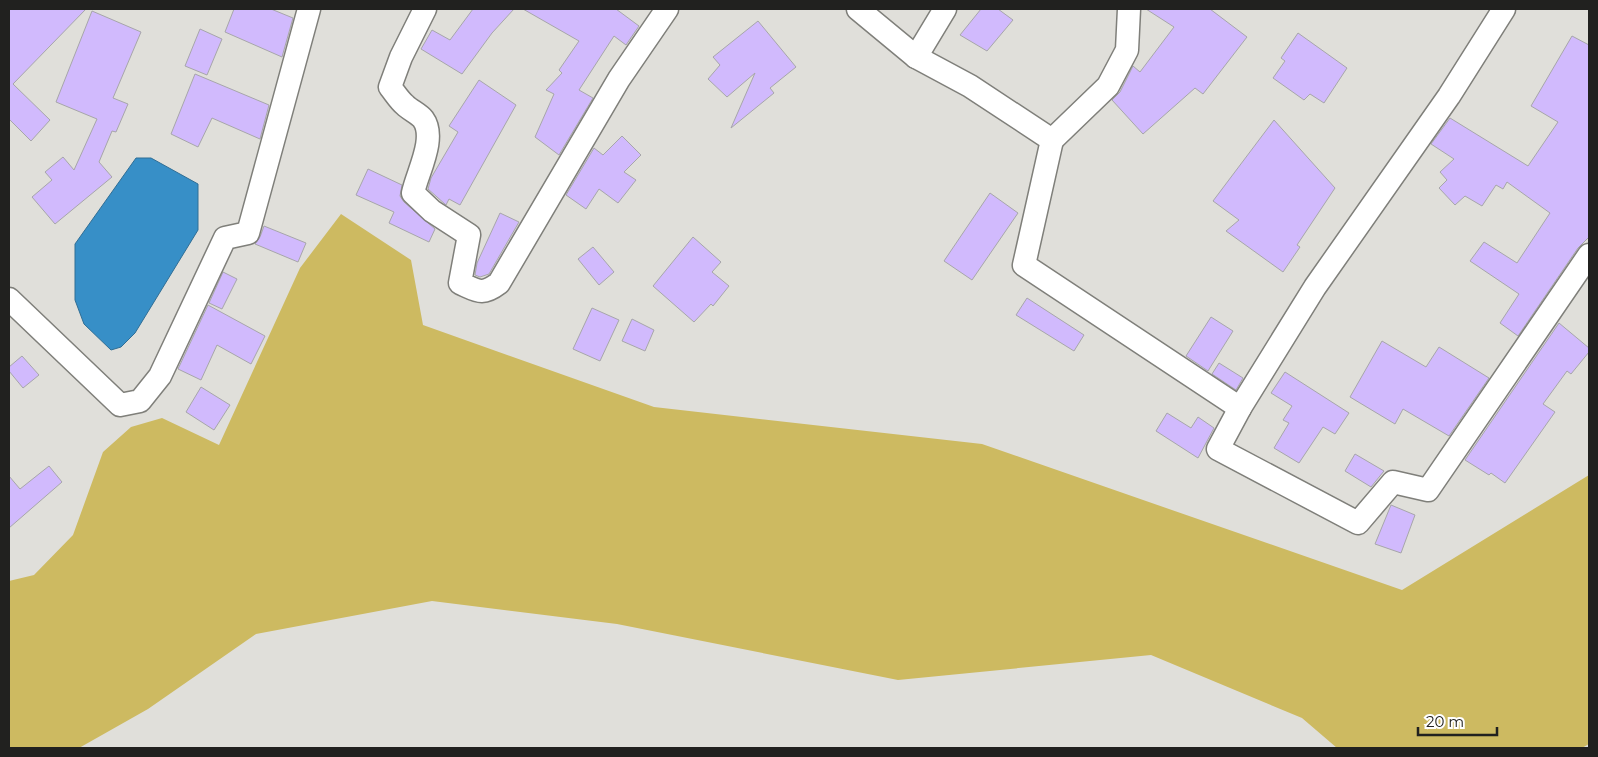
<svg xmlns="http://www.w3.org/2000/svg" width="1598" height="757" font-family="Montserrat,sans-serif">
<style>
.green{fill:#cdba61}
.water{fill:#378fc7;stroke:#306e95}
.building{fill:#d1bafd;stroke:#a7a6aa}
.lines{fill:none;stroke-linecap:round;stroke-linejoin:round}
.street-casing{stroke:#7f7f7a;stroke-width:25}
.street{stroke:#fff;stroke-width:22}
</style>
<rect width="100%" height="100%" fill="#e0dfda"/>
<path class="green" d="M341,214l70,46 12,65 231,82 328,37 420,146 187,-115v269l-7,4h-245l-35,-30 -151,-63 -253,25 -281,-56 -185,-23 -176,33 -108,75 -69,39h-70v-167l25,-6 39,-40 30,-83 28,-25 31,-9 57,27 81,-177z"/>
<path class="water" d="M136,158h15l47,26v46l-63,103 -14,14 -10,3 -27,-26 -9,-24v-56z"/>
<g class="building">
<path d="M9,9h77l-73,75 37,36 -19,21 -22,-22z"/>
<path d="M234,9h37l22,9 -11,39 -57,-25z"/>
<path d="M473,9h41l-22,24 -30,41 -41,-25 11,-19 18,10z"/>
<path d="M523,9h93l23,17 -13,19 -12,-9 -35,54 14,8 -34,57 -24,-18 19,-43 -8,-4 16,-17 -3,-3 20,-29z"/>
<path d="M981,9h17l15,11 -26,31 -27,-16z"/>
<path d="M1146,9h64l37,28 -44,57 -8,-6 -52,46 -31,-34 8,-8 13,-26 7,6 34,-45z"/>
<path d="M92,11l49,21 -28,66 15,6 -12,28 -4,-1 -13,31 13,15 -57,47 -23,-27 20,-17 -7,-8 18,-15 11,13 23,-51 -41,-17z"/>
<path d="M758,21l38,46 -26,21 4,5 -43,35 24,-55 -28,24 -19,-18 12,-14 -7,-8z"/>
<path d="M200,29l22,10 -15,36 -22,-9z"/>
<path d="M1298,33l49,35 -23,35 -14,-9 -6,6 -31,-22 12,-17 -4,-3z"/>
<path d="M1572,36l17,9v192l-11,11 -60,88 -18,-13 19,-29 -49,-33 14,-19 33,21 33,-50 -43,-31 -4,7 -7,-4 -14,21 -17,-10 -10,9 -16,-17 8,-8 -7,-8 14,-13 -23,-15 19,-26 78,48 30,-44 -27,-16z"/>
<path d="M195,74l74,31 -9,34 -48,-21 -14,29 -27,-13z"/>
<path d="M479,80l37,25 -56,100 -11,-6 -3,6 -18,-16 3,-11 27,-46 -9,-6z"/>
<path d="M1274,120l61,68 -38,57 3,2 -17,25 -57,-41 13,-11 -26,-19z"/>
<path d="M622,136l19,19 -17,17 12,8 -18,23 -19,-14 -13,20 -20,-14 28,-47 9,7z"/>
<path d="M368,169l34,16 -2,11 4,6 31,27 -6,13 -40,-19 5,-11 -38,-17z"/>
<path d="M990,193l28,20 -46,67 -28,-19z"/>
<path d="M500,213l19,9 -30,52 -9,3 -5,-2 2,-12z"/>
<path d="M264,226l42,17 -8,19 -43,-18 5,-7z"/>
<path d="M693,237l28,25 -9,10 17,14 -16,20 -2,-2 -17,18 -41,-36z"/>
<path d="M593,247l21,25 -15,13 -21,-26z"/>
<path d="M223,272l14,7 -15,30 -13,-6z"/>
<path d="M1027,298l57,37 -10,16 -58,-36z"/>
<path d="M208,305l57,31 -14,28 -34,-19 -16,35 -23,-11z"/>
<path d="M592,308l27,12 -19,41 -27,-12z"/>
<path d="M1211,317l22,14 -25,40 -22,-15z"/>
<path d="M632,319l22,11 -9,21 -23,-10z"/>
<path d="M1559,323l30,25v4l-18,22 -4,-3 -24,33 12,8 -50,71 -14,-10 -2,2 -24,-15z"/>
<path d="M1382,341l44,26 13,-20 50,31 -40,58 -46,-27 -8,15 -45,-27z"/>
<path d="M22,356l17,19 -16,13 -14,-17v-4z"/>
<path d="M1219,363l24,15 -7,12 -24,-16z"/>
<path d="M1285,372l64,41 -14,21 -12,-7 -24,36 -25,-15 15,-25 -6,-3 9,-14 -21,-13z"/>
<path d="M201,387l29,18 -16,25 -28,-18z"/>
<path d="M1167,413l24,15 7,-11 16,11 -16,30 -42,-27z"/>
<path d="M1355,454l29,17 -13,16 -26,-16z"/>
<path d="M49,466l13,16 -53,46v-52l11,13z"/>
<path d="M1391,505l24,10 -14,38 -26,-9z"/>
</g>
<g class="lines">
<g class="street-casing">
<g id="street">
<path d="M425,9l-24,48 -11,30c5,6 9,13 15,18 5,5 14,9 18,14 14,19 -6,54 -10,74l19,18 37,24 -9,48c18,8 22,13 39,0l120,-204 48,-70"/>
<path d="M858,9l58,48 54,29 82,54 -28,125 216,143 75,-121 134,-191 55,-87"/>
<path d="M916,57l29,-48"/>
<path d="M1052,140l56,-54 19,-36 2,-41"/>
<path d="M9,299l111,106 20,-4 20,-25 65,-138 23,-5 61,-224"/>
<path d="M1240,408l-22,41 140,74 35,-41 35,8 161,-235"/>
</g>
</g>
<use href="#street" class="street"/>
</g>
<rect width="1598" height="757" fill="none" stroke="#21211f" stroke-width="20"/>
<path d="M1418 727v8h79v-8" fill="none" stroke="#21211f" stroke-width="2.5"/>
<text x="1426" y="727" font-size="15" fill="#21211f" stroke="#ffffff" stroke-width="4" paint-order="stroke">20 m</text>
</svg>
